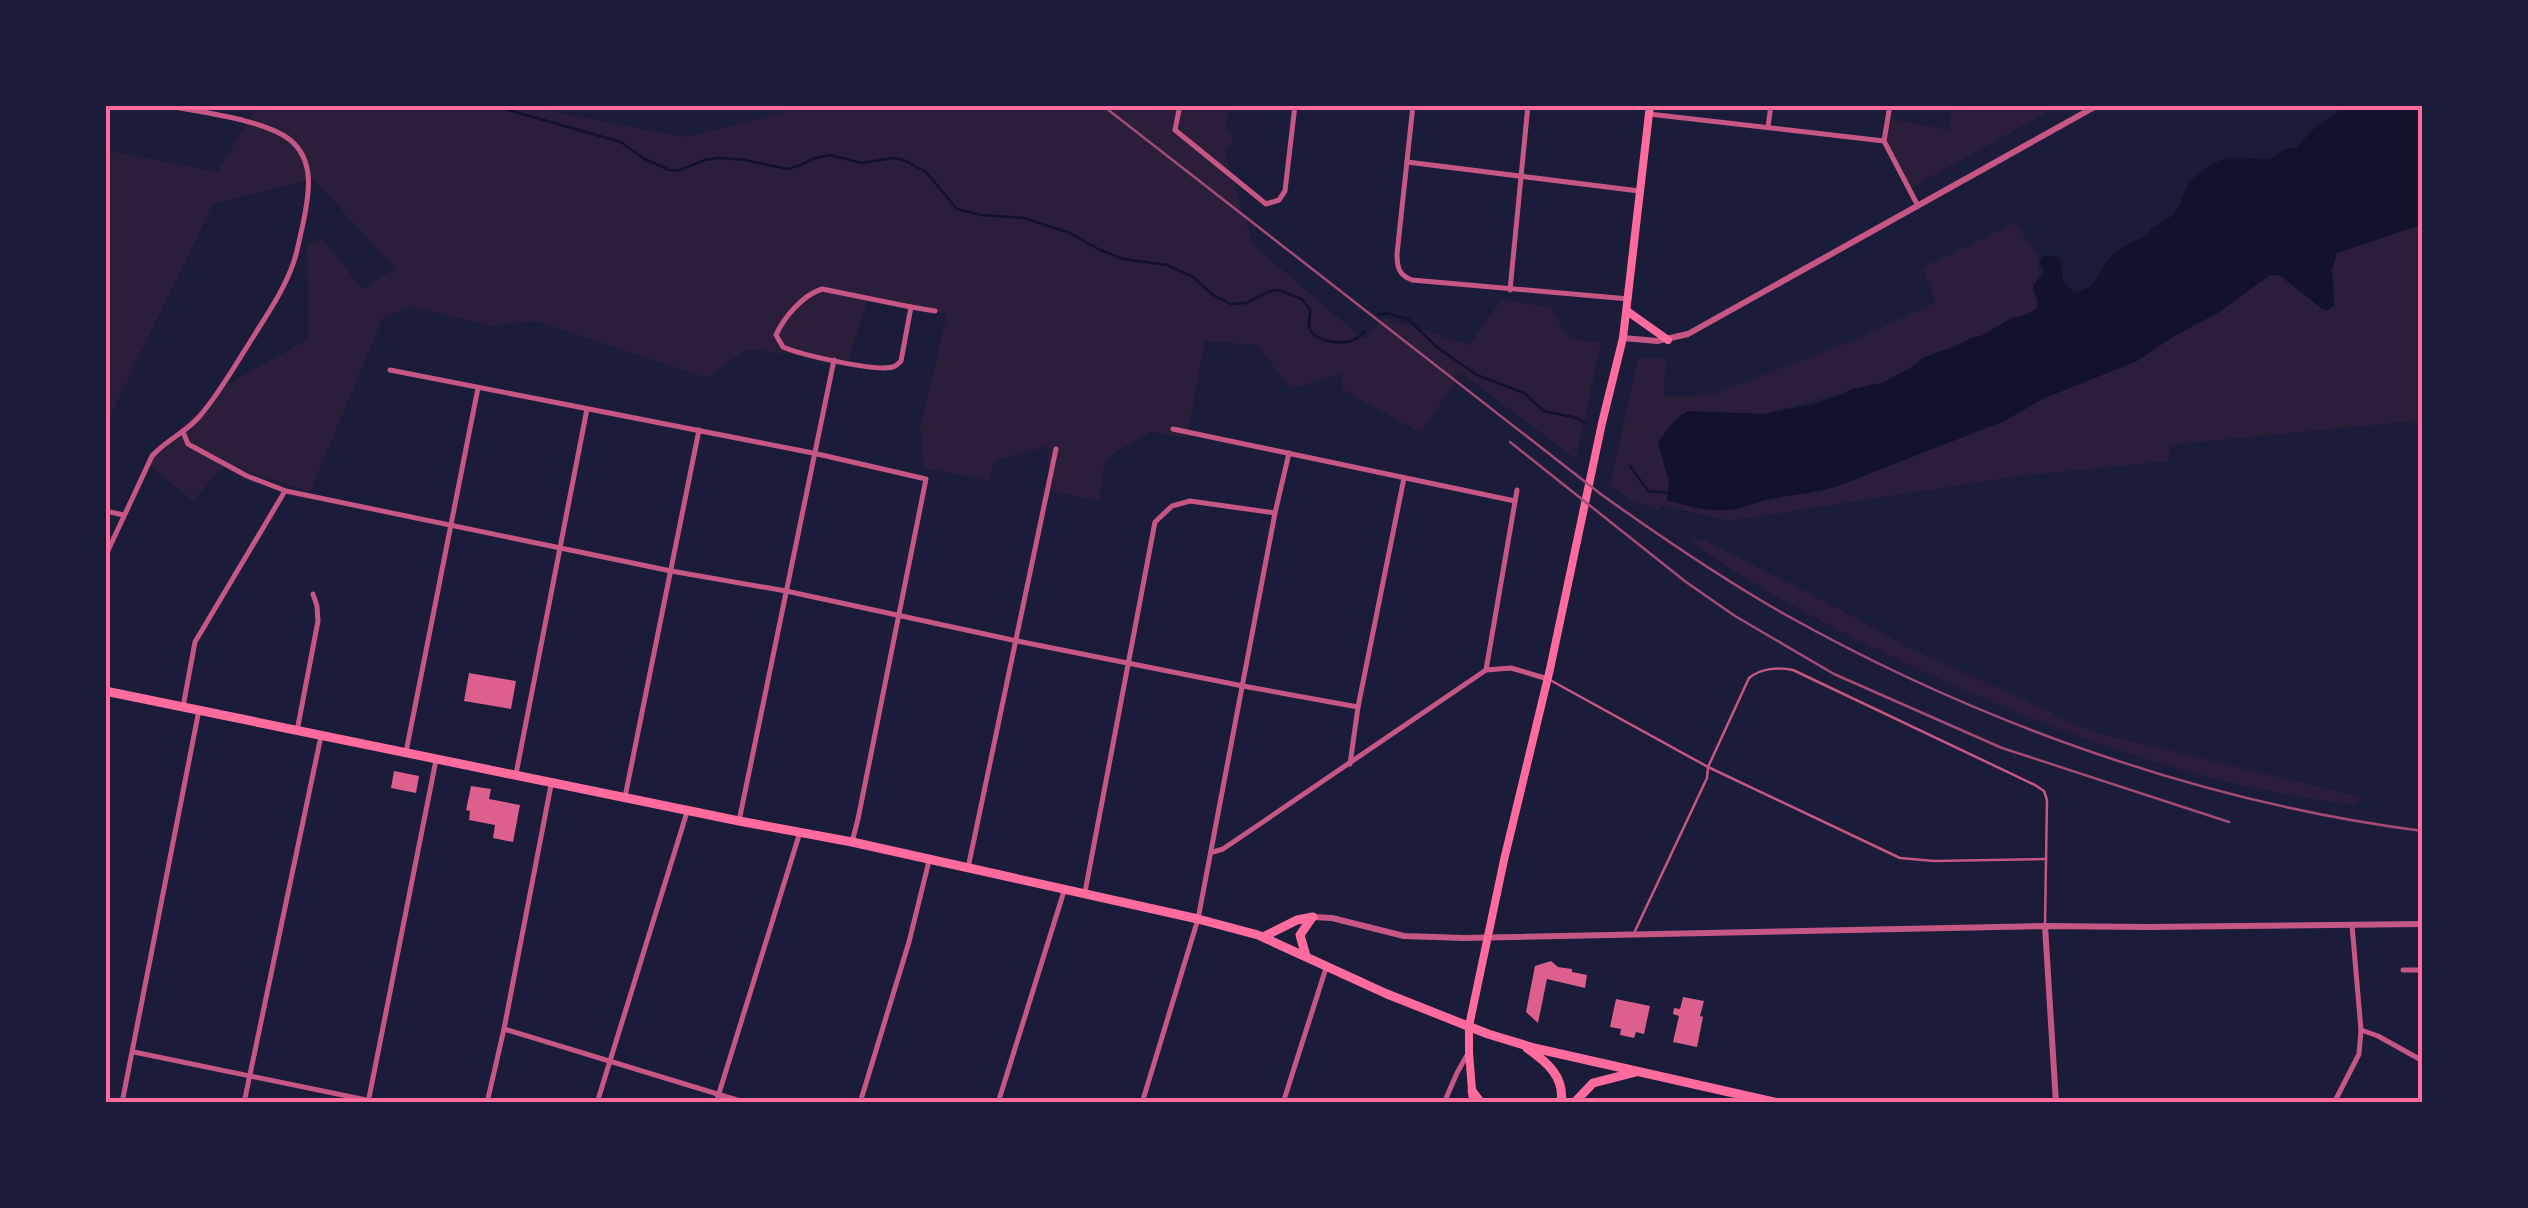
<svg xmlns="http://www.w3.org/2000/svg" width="2528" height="1208" font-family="'Roboto Condensed',sans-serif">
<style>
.green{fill:#2a1e3b}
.water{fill:#12122b}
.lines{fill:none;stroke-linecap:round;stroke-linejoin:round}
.stream{stroke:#12122b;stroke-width:2.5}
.building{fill:#dd5f8e}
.service{stroke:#c65784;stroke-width:2.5}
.minor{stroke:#c65784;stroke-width:5}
.tertiary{stroke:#c65784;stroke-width:6}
.secondary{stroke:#ff6b9d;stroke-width:8}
.trunk{stroke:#ff6b9d;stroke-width:9}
.rail{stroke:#a44b75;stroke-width:2.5}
.neatline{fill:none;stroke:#ff6b9d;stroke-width:4}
</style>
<rect width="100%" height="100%" fill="#1b1b3a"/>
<g class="green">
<path d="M257,105h260l168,32 110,-28 -2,-4h438l-6,21 9,13 -9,13 28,93 111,95 20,-23 85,28 32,-45 50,7 17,31 33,5 -25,116 -115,-86 -40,60 -78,-43 -2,-16 -50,15 -34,-44 -52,-4 -18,97 -37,-6 -45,27 -6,42 -49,-10 -3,-45 -53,15 -4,20 -66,-13 -4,-41 27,-113 -78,-17 -22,67 -13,-4 -87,-11 -40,29 -171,-57 -46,5 -79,-19 -28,11 -73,174 -85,-27 -32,36 -48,-39 78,-75 85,-48 -1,-95 16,-5 39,50 33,-21 -82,-89 -100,25 -108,223v-277l112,22z"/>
<path d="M1952,105h92l4,7 -139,77 -23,-44v-27l63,12z"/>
<path d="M2015,222l25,38 -4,49 -154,74 -118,31h-81l-16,79c39,29 64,13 106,5 21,-4 41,-5 62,-11l169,-66 38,-22 94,-38 38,-25 42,-22 54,-39 7,-1 45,35 13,-10 -3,-29 5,-17 86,-29v196l-254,25v16l-149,15 -291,45 -65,-15 -7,4 -26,-10 -21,-15 28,-127h28l-2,38 46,-1 145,-55 81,-38 -14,-34z"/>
<path d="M1702,539l141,72 66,37 145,65 1,3 40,16 268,66 -9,7c-171,-21 -334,-85 -488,-161 -61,-31 -121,-62 -176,-104z"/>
</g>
<path class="water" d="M2346,105h77v119l-86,29 -5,17 2,35 -6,5 -6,-1 -42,-34h-10l-54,39 -42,22 -37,25 -95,38 -38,22 -169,66c-22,6 -42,8 -64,12 -11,2 -21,6 -31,9 -24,6 -50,-1 -73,-8l2,-18 -11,-39c9,-13 16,-25 30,-32l76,3 51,-10 26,-9 10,-6 31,-6 28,-15 14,-11 32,-11 15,-8 10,-2 30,-18 13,-2 12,-7 3,-7 -5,-9 -1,-9 10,-9 1,-5 -5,-8 5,-7 15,2 4,23 11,13 16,-6 19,-28 14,-12 22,-11 7,-8 20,-12 6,-8 11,-26 18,-15 20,-10 43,2 17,-11h10l13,-16z"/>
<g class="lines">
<g class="stream">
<path d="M491,105l130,37 22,16 26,12 8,1 28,-11 14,-2 26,2 42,9 11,-3 17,-8 15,-3 32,8 32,-5 10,2 22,12 31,37 24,6 43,3 46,15 28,16 25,10 44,6 26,12 20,18 18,9 15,-1 22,-11 10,-2 24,9 8,10c1,5 -2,10 -1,16 1,16 31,20 42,16 6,-2 9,-5 14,-10"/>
<path d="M1378,315l9,-2 21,6 30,29 39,27 47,18 20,18 33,7 9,6"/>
<path d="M1630,466l18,25 22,2"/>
</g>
</g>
<g class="building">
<path d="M469,673l47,8 -5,28 -47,-8z"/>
<path d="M394,771l25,5 -3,17 -25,-5z"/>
<path d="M471,786l20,3 -2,10 31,6 -7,37 -20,-4 2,-13 -26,-5 1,-9 -4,-1z"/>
<path d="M1551,961l7,6 14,2v3l15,3 -2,13 -38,-9 -9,44 -12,-11 9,-46z"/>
<path d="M1683,997l21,4 -4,15 3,1 -6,30 -24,-5 6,-26 -6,-2 1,-6 6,1z"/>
<path d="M1616,999l34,7 -6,28 -8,-2 -2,6 -14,-3 1,-6 -11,-2z"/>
</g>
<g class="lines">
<g class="service">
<path d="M1550,680l158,87 192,91 34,3 110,-2"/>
<path d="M1635,931l72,-153 1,-11 41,-89c12,-10 30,-11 44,-8l242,115 9,6 3,9 -2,124"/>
</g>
<g class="minor">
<path d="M1180,105l-5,25 91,74 13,-4 6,-9 10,-86"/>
<path d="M1413,105l-16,149c0,14 2,21 15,26l217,19"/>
<path d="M1890,105l-6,36 34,65"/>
<path d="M1649,114l235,27"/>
<path d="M1768,127l3,-22"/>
<path d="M1407,162l232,29"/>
<path d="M822,289l89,18 -10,54c-2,2 -4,4 -6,5 -14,8 -96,-12 -112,-19l-7,-12c8,-18 27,-40 46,-46z"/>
<path d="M1510,290l18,-185"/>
<path d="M911,307l24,4"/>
<path d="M390,370l423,83 113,26 -68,340 -6,23"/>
<path d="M1173,429l342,72"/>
<path d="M183,432l5,12 59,32 39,15 385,80 115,20 231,50 226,45 115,21"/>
<path d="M105,511l19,4"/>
<path d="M105,557l47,-101c14,-16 33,-23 47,-39 20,-23 35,-50 51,-75 16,-26 35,-53 44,-81 4,-12 6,-25 9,-37 6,-29 13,-64 -14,-85 -26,-20 -92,-27 -125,-34"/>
<path d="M1486,670l31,-180"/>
<path d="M183,707l12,-65 90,-151"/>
<path d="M297,731l21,-110 -1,-15 -4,-12"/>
<path d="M406,752l72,-364"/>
<path d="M1350,764l8,-57 46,-229"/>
<path d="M516,774l71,-365"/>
<path d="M625,797l74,-367"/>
<path d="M739,821l95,-461"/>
<path d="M1213,852l10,-3 263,-179 25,-2 37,11"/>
<path d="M968,868l88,-419"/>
<path d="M1085,892l70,-370 17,-16 18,-5 85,12"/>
<path d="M2403,970h20"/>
<path d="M504,1029l243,74"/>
<path d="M2361,1030l17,6 45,25"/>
<path d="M134,1052l247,51"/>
<path d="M122,1103l77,-393"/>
<path d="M244,1103l77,-367"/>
<path d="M368,1103l68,-343"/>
<path d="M487,1103l17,-74 47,-244"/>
<path d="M597,1103l90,-291"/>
<path d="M716,1103l84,-271"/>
<path d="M860,1103l49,-161 20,-81"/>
<path d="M998,1103l66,-212"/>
<path d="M1142,1103l56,-184 77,-406 14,-60"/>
<path d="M1283,1103l43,-135"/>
<path d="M1444,1103l13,-30 10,-18"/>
<path d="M2334,1103l25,-49 2,-24 -9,-105"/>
</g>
<g class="tertiary">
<path d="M1623,338l34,3 31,-7 410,-229"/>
<path d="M1313,917l19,1 72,18 60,2 581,-12 103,1 275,-3"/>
<path d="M2045,926l11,177"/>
</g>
<g class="secondary">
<path d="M1627,311l41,29"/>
<path d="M1473,1103l-4,-51v-26l35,-166 46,-191 52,-246 21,-85 27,-233"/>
</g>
<g class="trunk">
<path d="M105,691l634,130 113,21 346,77 60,16 129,59 101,40 46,14 244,55"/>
<path d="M1263,937l34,-17 16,-3"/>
<path d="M1306,956l-6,-21 11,-16"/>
<path d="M1527,1048c20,14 38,29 34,55"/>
<path d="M1472,1091l9,12"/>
<path d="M1574,1103l19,-20 43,-11"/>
</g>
<g class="rail">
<path d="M1102,105l500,390c59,42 120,84 184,120 193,108 417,188 637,216"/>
<path d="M1510,442l176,140 49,34 99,58 168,74 227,74"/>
</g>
</g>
<rect width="2528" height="1208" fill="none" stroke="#1b1b3a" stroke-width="215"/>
<rect x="108" y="108" width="2312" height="992" class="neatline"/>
</svg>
